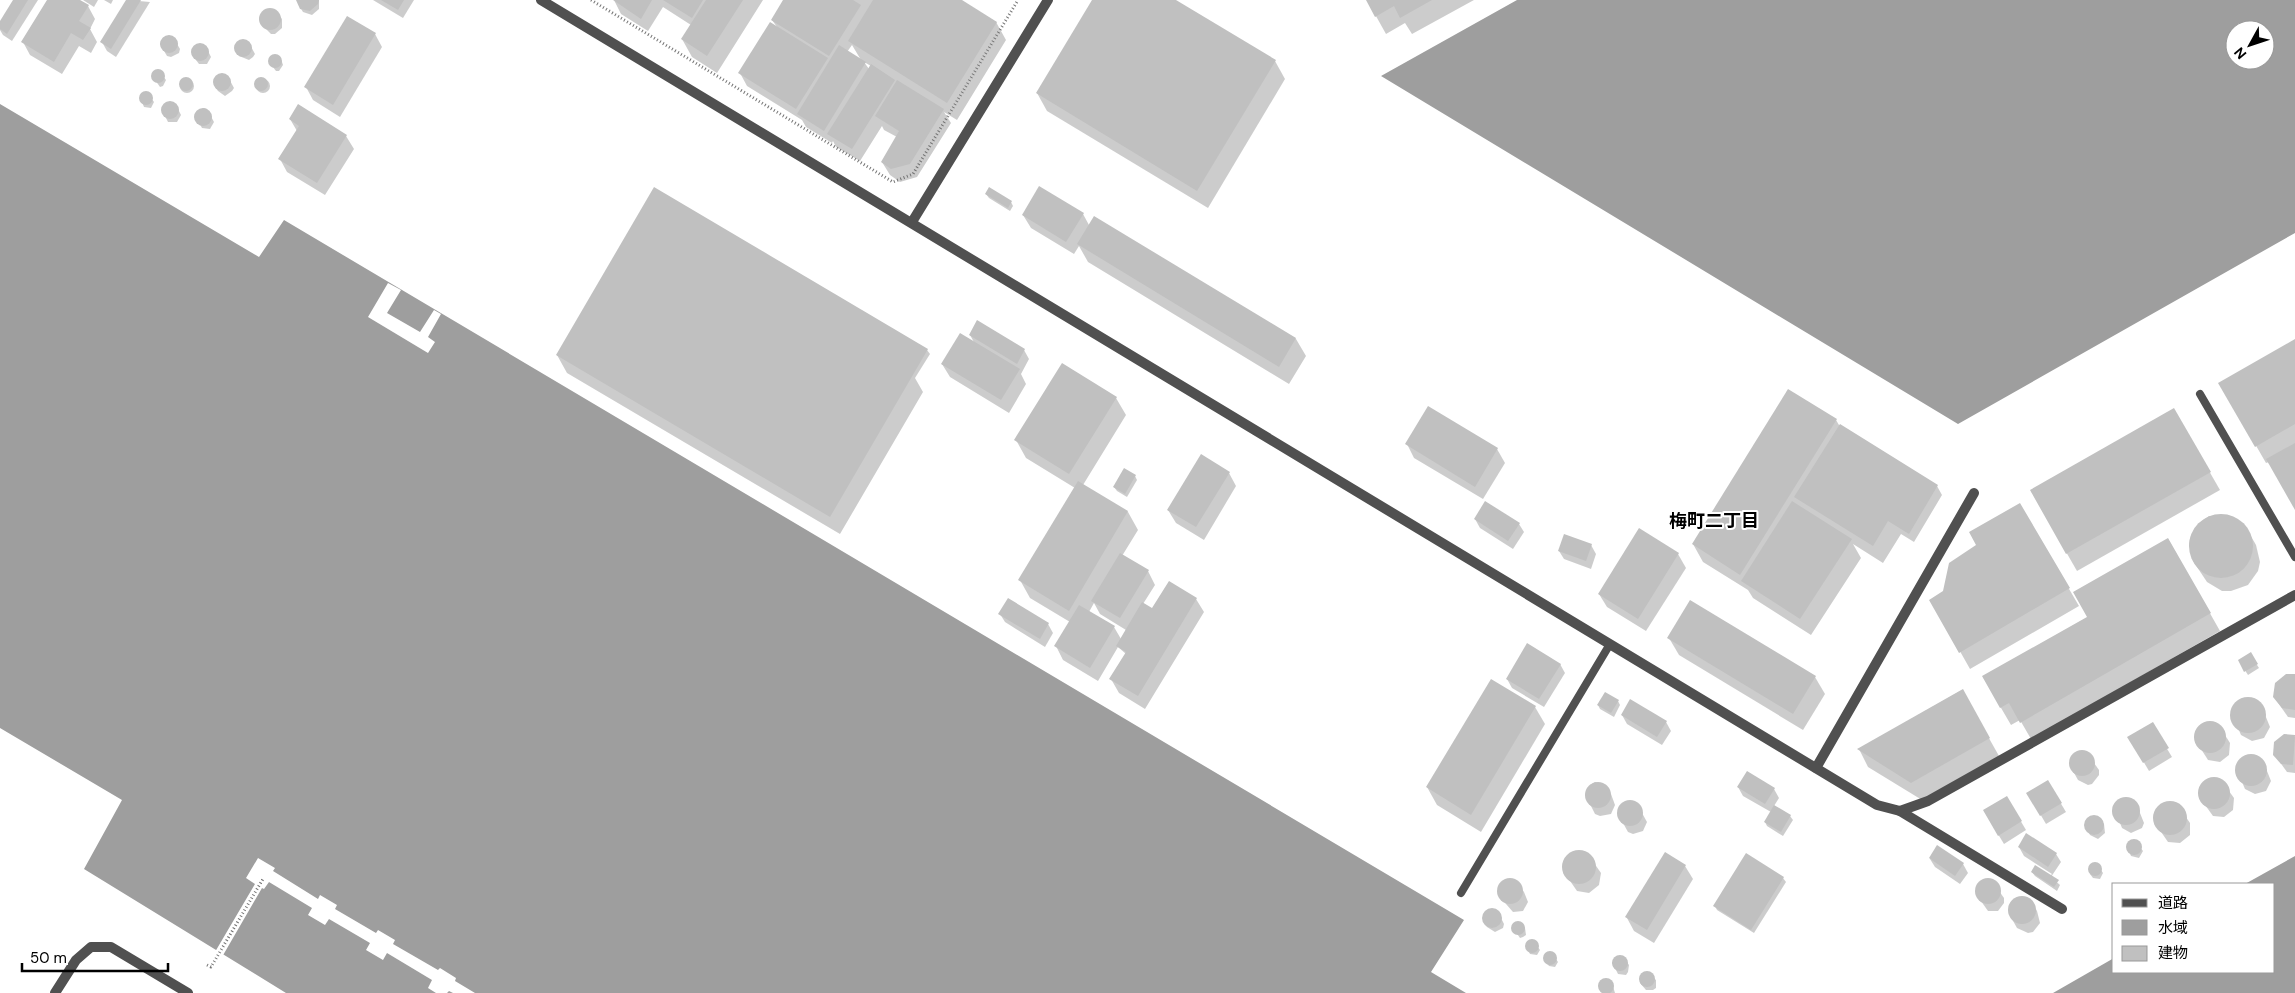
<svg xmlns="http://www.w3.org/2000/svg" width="2295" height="993" font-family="'DM Sans','Noto Sans JP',sans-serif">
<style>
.water{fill:#9e9e9e;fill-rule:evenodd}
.pier{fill:#fff}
.shadow{fill:#0003;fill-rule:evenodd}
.building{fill:#c0c0c0}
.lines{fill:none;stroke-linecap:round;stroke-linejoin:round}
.path{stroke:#727272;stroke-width:3;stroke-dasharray:1 2.5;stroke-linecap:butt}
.service{stroke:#505050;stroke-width:8}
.minor{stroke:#505050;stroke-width:10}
.tertiary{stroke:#505050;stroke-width:10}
.labels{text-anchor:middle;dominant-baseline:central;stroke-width:4;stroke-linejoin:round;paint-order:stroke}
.neighbourhood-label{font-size:18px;font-weight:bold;fill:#000;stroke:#fff}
</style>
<rect width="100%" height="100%" fill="#fff"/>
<g class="water">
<path d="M1517,0h778v233l-337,191 -577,-348zM2235,30h30v30h-30z"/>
<path d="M0,104l259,153 25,-37 1180,700 -33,52 35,21h-1180l-202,-124 38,-69 -122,-72z"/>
<path d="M2295,856v137h-242l61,-35v14h160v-88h-29z"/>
</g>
<g class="pier">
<path d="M388,283l13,7 -14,23 33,19 14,-22 7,4 -13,23 7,5 -7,11 -60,-36z"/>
<path d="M258,858l17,10 -2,3 45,28 2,-4 17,10 -2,4 41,24 2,-3 17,10 -2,4 45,26 2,-2 16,10 -1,3 20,12h-22l-4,-2 -2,2h-11l-8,-5 4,-8 -45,-27 -4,7 -17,-10 4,-7 -41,-24 -4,6 -17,-10 4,-7 -43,-26 -5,7 -2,-1 -40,69 -7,-5 40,-68 -9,-6z"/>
</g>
<g class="shadow">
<path d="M14,0h24l-26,41 -9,-6 -3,-5v-7z"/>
<path d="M48,0h30l10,6 7,13 -5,10 7,13 -6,11 -12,-7 -17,28 -32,-19 -7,-13z"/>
<path d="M83,0h15l-4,7z"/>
<path d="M104,0h9l-2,4z"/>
<path d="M128,0l22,2 -34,55 -9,-6 -5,-9z"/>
<path d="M298,0h21v9l-7,6 -9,-3 -5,-8z"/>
<path d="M373,0h41l-11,18z"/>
<path d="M614,0h149l-46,73 -25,-16 -10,-18 9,-14 -28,-18 -15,24 -27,-17z"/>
<path d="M785,0h175l36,22 10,18 -49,80 -13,-8 7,11 -34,54 -17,5 -10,-7 -8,-13 15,-25 -13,-7 -2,-4 -22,35 -24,-14 -3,-6 -1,2 -26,-16 -4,-7 -55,-34 -7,-13 37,-46 -5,-7zM852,45l9,15 -14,-8zM864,62l7,4 -2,3z"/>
<path d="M1093,0h80l102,61 10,18 -77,129 -161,-97 -10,-18z"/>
<path d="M1367,0h107l-62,34 -7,-11 -19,11z"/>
<path d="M268,9l8,2 6,8v9l-7,6h-4l-10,-10v-9z"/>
<path d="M375,34l7,13 -42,70 -27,-17 -7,-13z"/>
<path d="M164,37h9l7,12 -1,4 -8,4 -4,-1 -7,-12z"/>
<path d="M239,41h9l7,13 -2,3 -4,3 -10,-4 -4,-8z"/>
<path d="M196,45h8l3,4 4,8 -4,7h-8l-3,-4 -4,-8z"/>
<path d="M272,56l7,1 3,5 1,3 -4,6h-3l-7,-9z"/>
<path d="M156,71h3l7,9 -3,6 -3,1 -7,-10z"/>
<path d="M218,75h9l7,13 -2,3 -7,5 -7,-5 -3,-4v-9z"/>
<circle cx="263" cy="86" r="7"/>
<circle cx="187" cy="86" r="7"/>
<path d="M147,93l7,9 -3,6 -7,-1 -2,-5 -1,-6z"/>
<path d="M166,102l8,1 3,4 4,8 -4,7h-9l-6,-12z"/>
<path d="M204,108l3,1 7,13 -4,7 -8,-1 -7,-12 1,-4z"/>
<path d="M290,119l56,17 8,13 -29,46 -38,-23 -7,-13 17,-28z"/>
<path d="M655,189l272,161 3,4 -15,24 8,14 -83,142 -273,-161 -10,-18z"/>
<path d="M986,194l25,8 2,4 -3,5 -21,-13z"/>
<path d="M1083,214l6,11 207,114 10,17 -17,28 -201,-122 -9,-16 -5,8 -43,-26 -8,-13z"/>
<path d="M978,322l46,28 5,9 -8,15 5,10 -17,29 -59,-36 -8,-13 33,-20 -5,-9z"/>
<path d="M2295,341v166l-26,-45 -3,1 -46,-80z"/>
<path d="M1116,398l10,17 -43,70 45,27 10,18 -16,26 26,15 7,14 -12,19 10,6 43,-11 8,13 -59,97 -26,-16 -8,-14 15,-25 -8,-7 -20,34 -35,-21 -7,-14 14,-24 -40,-24 -10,-18 55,-92 -49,-30 -10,-18zM1094,603l6,11 26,16 -5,9 -7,-12 -25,-15z"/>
<path d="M1429,408l68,41 8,14 -22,36 -69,-41 -7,-14z"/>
<path d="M2174,410l46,80 -143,81 -46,-80z"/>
<path d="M1836,420l3,5 98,61 5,9 -28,47 -13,-8 -18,29 -30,-19 8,14 -50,77 -58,-37 -5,-8 -45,-28 -10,-18z"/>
<path d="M1229,473l7,13 -32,54 -28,-17 -8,-13z"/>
<path d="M1135,476l2,4 -10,17 -10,-6 -3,-4z"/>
<path d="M2020,505l59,101 -109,63 -39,-69 13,-8z"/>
<path d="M2227,515l8,3 13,13 8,14 4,17 -2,9 -10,14 -17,6h-9l-15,-9 -14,-21 -4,-17 2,-9 11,-14 7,-5z"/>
<path d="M1475,519l44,5 5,8 -11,17 -33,-21z"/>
<path d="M1639,530l39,24 8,14 -40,63 -39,-24 -8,-13z"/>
<path d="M2168,539l52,92 -189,108 -11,-19 -9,5 -28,-48 105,-60z"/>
<path d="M1591,545l5,9 -5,15 -27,-10 -5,-8z"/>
<path d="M1008,600l40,24 5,9 -8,14 -40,-25 -5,-8z"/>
<path d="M1669,638l146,39 10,17 -22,36 -124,-75z"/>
<path d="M2250,654l9,14 -11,7 -9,-14z"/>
<path d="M1560,664l5,9 -21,34 -32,-19 -5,-9z"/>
<path d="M2295,676v42l-7,-1 -14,-20z"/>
<path d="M1962,690l37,66 -77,44 -54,-33 -9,-18z"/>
<path d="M2250,699l11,6 9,22 -6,11 -12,3 -11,-6 -9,-21 6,-11z"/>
<path d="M1618,701l2,4 -6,12 -14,-8 -2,-4z"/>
<path d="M1535,707l10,17 -64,108 -44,-27 -10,-18z"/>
<path d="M1622,715l44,7 5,9 -9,14 -35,-21z"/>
<path d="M2206,723l12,1 12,19 -1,12 -9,7 -12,-2 -12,-19 1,-11z"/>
<path d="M2152,724l20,33 -23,14 -20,-34z"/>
<path d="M2284,736l11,1v36l-8,-1 -13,-18z"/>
<path d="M2077,753h10l12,17v5l-7,9 -4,1 -10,-5 -5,-9 -3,-10z"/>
<path d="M2253,755l10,6 8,20 -5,10 -11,3 -10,-5 -9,-21 6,-10z"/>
<path d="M2210,779l11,1 13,18 -1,12 -9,7 -11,-1 -13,-18 1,-12z"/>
<path d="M1595,782l11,3 5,9 4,11 -4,9 -11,2 -5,-2 -10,-20 5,-9z"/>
<path d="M2048,782l18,30 -20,12 -18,-31z"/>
<path d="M1738,787l36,2 5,9 -5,8 16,10 3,4 -10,16 -16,-10 -2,-4 6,-10 -28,-16z"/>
<path d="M2007,798l19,32 -22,14 -20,-33z"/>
<path d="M2125,798l11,5 8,20 -2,5 -11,5 -9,-5 -8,-20 6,-8z"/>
<path d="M1627,802l10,2 10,18 -4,9 -10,3 -5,-2 -5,-9 -5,-10 1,-4z"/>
<path d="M2165,803l12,1 13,19v12l-10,8 -12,-1 -13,-19 1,-12z"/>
<path d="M2093,816l8,4 3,4 1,9 -7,6 -8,-4 -2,-4 -2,-9z"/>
<path d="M2131,841h4l8,10 -4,7 -8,-2 -2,-5 -2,-4z"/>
<path d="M2019,847l37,7 5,8 -10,15 9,8 -3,6 -22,-15 -3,-4 18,4 2,-2 -28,-18z"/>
<path d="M1575,852l12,1 14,20 -2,12 -10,8 -12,-2 -13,-19 1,-13z"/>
<path d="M1747,855l36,23 3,4 -32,51 -37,-23 -2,-4z"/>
<path d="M1930,859l33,5 5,9 -8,11 -25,-17z"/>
<path d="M2096,863l7,10 -3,6 -7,-1 -3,-4v-8z"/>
<path d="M1685,866l8,13 -39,64 -20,-12 -7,-13z"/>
<path d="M1509,880l9,3 6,9 4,10 -5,9 -10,1 -14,-16 1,-10z"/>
<path d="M1982,881h10l12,17v5l-6,8h-10l-12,-17v-5z"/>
<path d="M2021,897l11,5 5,9 3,12 -7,9 -5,1 -11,-5 -5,-9 -3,-11 7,-9z"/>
<path d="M1493,909l4,1 7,14 -1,4 -8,4 -8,-5 -3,-4v-9z"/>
<path d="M1516,923l7,1 2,4 1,7 -3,2 -3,1 -7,-10z"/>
<path d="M1533,941l7,9 -3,5 -7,-1 -2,-4 -1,-7z"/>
<path d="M1551,952l7,10 -3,5 -6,-1 -3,-4 -1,-7z"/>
<path d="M1616,957l8,1 5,7 -1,7 -2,3 -8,-1 -2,-4 -4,-7z"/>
<path d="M1647,972l9,8v8l-3,2h-7l-6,-7 1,-8z"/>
<path d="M1602,980h8l2,3 3,10h-13l-2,-11z"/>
</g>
<g class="building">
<path d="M13,0h15l-21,34 -7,-5v-8z"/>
<path d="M47,0h33l9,5 -10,16 12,7 -8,12 -12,-7 -17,29 -33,-20z"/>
<path d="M126,0h15l-30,49 -11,-7z"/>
<path d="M296,0h23l-1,4 -8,7 -10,-2z"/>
<path d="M381,0h23l-6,10z"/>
<path d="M613,0h39l-11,19z"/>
<path d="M663,0h40l-11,18z"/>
<path d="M706,0h37l-36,56 -26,-17z"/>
<path d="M783,0h70l8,5 -32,51 -58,-36z"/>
<path d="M873,0h89l35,22 -50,81 -99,-62z"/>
<path d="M1092,0h84l100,60 -79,131 -161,-98z"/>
<path d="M1366,0h66l-32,18 -6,-12 -19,11z"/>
<circle cx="270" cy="19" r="11"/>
<path d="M347,16l29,17 -43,72 -29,-18z"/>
<path d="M770,22l58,36 -32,51 -58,-36z"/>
<circle cx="169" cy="44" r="9"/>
<circle cx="243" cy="48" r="9"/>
<circle cx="200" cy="52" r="9"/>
<path d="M839,45l27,17 -42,69 -27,-17z"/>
<circle cx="275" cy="61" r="7"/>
<path d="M871,64l24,16 -43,69 -25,-15z"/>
<circle cx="158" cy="76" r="7"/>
<circle cx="222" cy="82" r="9"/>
<circle cx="261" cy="84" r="7"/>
<circle cx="186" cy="84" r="7"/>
<path d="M897,80l47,29 -34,55 -19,5 -10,-7 18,-31 -24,-15z"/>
<circle cx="146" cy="98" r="7"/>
<circle cx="170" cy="110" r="9"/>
<path d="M298,104l49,31 -30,48 -39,-24 21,-33 -10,-7z"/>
<circle cx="203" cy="117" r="9"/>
<path d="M1039,186l45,27 -18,29 -44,-27z"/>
<path d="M654,187l274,162 -98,168 -274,-162z"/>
<path d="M989,187l23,14 -4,7 -23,-14z"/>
<path d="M1094,216l202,122 -17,29 -202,-123z"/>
<path d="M977,320l48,29 -8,15 -48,-29z"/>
<path d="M960,333l60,36 -19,31 -60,-36z"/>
<path d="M2295,339v85l-40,23 -37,-64z"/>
<path d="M1062,363l55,34 -48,77 -55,-34z"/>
<path d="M1788,389l49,30 -97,156 -48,-31z"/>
<path d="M1428,406l70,42 -23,39 -70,-43z"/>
<path d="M2174,408l37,64 -145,82 -36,-64z"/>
<path d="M1840,424l98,61 -29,49 -21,-13 -15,25 -79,-49z"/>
<path d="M2295,443v67l-29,-51z"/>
<path d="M1201,454l29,18 -34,55 -29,-17z"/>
<path d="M1124,468l12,7 -11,19 -12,-7z"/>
<path d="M1078,481l50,30 -59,100 -51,-31z"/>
<path d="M1485,501l35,22 -12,18 -34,-22z"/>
<path d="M1792,501l60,38 -52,80 -59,-38z"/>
<path d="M2020,503l50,85 -111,65 -30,-53 14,-9 6,-28 27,-18 -7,-13z"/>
<circle cx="2221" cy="546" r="32"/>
<path d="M1639,528l40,25 -41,66 -40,-25z"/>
<path d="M1564,534l28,10 -6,17 -28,-10z"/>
<path d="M2168,538l43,75 -191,110 -11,-20 -9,5 -18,-32 105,-59 -14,-25z"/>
<path d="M1120,553l29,17 -29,48 -29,-17z"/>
<path d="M1169,581l28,17 -59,98 -29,-17 17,-27 -10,-6 26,-44 10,6z"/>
<path d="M1008,598l41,25 -9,16 -42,-25z"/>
<path d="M1690,600l126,76 -23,38 -126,-76z"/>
<path d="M1079,605l36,21 -25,42 -36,-22z"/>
<path d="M1527,643l34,21 -22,35 -33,-20z"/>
<path d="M2251,652l7,12 -14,8 -6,-12z"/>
<path d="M2286,674h9v36l-13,-2 -9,-11 2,-14z"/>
<path d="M1491,679l45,27 -65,109 -45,-28z"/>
<path d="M1963,689l27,49 -79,45 -54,-34z"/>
<path d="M1605,692l14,8 -8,13 -14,-8z"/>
<circle cx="2248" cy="715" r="18"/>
<path d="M1630,699l37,22 -10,16 -36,-22z"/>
<circle cx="2210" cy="737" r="16"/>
<path d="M2153,722l16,26 -26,15 -16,-26z"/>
<path d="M2284,734l11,1 -2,30 -12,-1 -8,-9 1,-13z"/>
<circle cx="2082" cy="763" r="13"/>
<circle cx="2251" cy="770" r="16"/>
<path d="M1747,771l28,17 -10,16 -28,-17z"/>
<circle cx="2214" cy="793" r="16"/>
<path d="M2048,780l14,23 -22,13 -14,-23z"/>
<circle cx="1598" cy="795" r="13"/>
<path d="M2007,796l15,25 -24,15 -15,-26z"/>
<circle cx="2126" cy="811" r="14"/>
<circle cx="1630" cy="813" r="13"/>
<circle cx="2170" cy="818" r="17"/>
<path d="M1774,805l17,10 -10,17 -17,-10z"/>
<circle cx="2094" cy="825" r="10"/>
<path d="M2026,833l31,20 -9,14 -30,-20z"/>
<circle cx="2134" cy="847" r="8"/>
<path d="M1937,845l27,18 -9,13 -26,-18z"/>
<circle cx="1579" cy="867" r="17"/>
<path d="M1665,852l21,13 -39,65 -22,-13z"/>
<path d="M1746,853l38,24 -33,53 -38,-24z"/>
<circle cx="2095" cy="869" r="7"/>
<path d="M2035,865l24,15 -5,7 -23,-15z"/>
<circle cx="1510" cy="891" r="13"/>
<circle cx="1988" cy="891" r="13"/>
<circle cx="2022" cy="910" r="14"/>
<circle cx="1492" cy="918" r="10"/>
<circle cx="1518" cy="928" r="7"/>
<circle cx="1532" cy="946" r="7"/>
<circle cx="1550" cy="958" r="7"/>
<circle cx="1620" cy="963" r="8"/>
<circle cx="1647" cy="979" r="8"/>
<circle cx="1606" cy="986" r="8"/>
</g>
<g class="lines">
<g class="path">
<path d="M591,0l302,182 20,-8 105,-174"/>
<path d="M207,965l4,2 52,-88"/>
</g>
<g class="service">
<path d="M2200,394l95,163"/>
<path d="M1461,893l149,-249"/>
</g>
<g class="minor">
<path d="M1816,768l158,-275"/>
<path d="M1900,811l162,98"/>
</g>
<g class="tertiary">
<path d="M541,0l1336,805 23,6 28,-10 367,-206"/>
<path d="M912,222l136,-222"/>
<path d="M55,993l21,-33 15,-13h20l77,46"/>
</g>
</g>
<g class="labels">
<g class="neighbourhood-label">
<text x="1714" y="521">梅町二丁目</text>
</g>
</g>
<rect x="2112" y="883" width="162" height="90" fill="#ffffff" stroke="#999999"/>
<rect x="2122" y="899" width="25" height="8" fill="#505050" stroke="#999999"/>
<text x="2158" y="908" font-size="15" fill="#000000">道路</text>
<rect x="2122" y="920" width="25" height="15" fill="#9e9e9e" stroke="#999999"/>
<text x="2158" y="933" font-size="15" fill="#000000">水域</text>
<rect x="2122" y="946" width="25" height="15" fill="#c0c0c0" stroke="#999999"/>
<text x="2158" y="958" font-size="15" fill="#000000">建物</text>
<g transform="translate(2250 45) rotate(230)"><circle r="24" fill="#ffffff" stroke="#999999"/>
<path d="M0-4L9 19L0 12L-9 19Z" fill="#000000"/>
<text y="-8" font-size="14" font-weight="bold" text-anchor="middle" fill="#000000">N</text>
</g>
<path d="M22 963v8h146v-8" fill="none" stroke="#000000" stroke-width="2.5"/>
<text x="30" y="963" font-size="15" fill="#000000" stroke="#ffffff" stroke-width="4" paint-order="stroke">50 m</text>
</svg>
